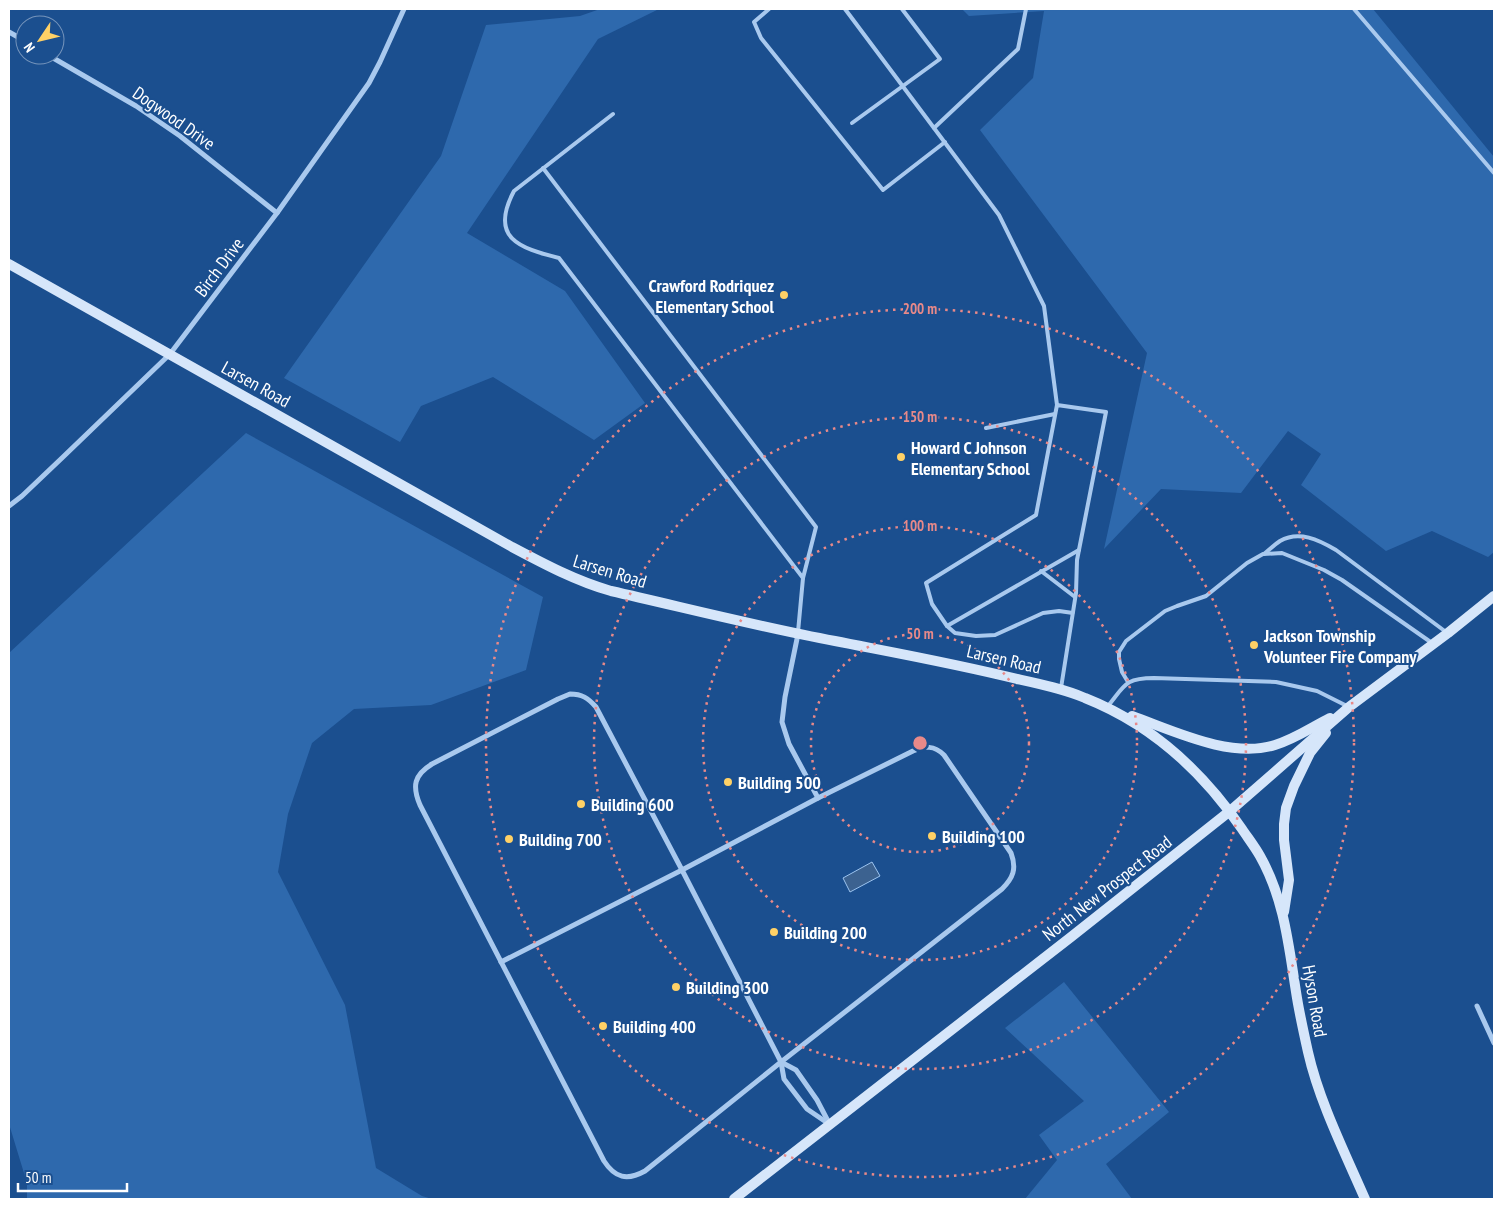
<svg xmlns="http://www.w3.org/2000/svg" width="1503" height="1208" font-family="'PT Sans Narrow',sans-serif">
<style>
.green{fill:#2e69ad}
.water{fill:#3c6290;stroke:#9cc4f0}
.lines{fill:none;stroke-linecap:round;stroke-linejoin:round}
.lane{stroke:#a9c9ee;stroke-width:4}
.street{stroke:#a9c9ee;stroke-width:5}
.secondary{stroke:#d6e6fa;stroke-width:10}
.ring{fill:none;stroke:#e88989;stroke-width:2.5;stroke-dasharray:2.5 5}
.poi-dot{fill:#ffd166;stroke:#1b4f8f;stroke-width:2}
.labels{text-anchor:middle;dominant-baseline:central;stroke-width:4;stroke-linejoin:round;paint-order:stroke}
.street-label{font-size:18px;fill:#fff;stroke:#1b4f8f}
.poi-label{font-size:18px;font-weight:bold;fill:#fff;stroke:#1b4f8f;text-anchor:start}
.centre{fill:#e88989;stroke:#1b4f8f;stroke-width:2.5}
.ring-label{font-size:15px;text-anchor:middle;font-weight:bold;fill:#e88989;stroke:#1b4f8f;stroke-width:4;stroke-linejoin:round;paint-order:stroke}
</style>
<rect width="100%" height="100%" fill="#1b4f8f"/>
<g class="green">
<path d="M600,9h59l-61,30 -131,194 98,58 80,112 -51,37 -101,-63 -72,29 -21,36 -116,-64 157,-222 45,-131 94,-9z"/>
<path d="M962,9h411l121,148v395l-6,5 -56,-26 -46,20 -85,-66 20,-31 -33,-23 -47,62 -80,-4 -57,60 43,-196 -167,-223 53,-52 11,-67 -75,5z"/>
<path d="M246,433l297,164 -17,73 -95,35 -77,4 -42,34 -24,71 -10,58 67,133 31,163 46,28 10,3h-405v-16l-18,-59v-471z"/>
<path d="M1064,982l105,130 -63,52 26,35h-107l32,-39 -18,-25 45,-34 -79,-73z"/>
</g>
<path class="water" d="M872,862l8,14 -30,16 -7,-14z"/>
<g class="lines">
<g class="lane">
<path d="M769,9l-15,13 7,16 122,152 62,-48"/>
<path d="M845,9l154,206 45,91 13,99"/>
<path d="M1354,9l140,164"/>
<path d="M613,114l-99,77c-25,47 5,57 45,67l244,320 -5,54"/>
<path d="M852,123l88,-64 -38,-50"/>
<path d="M934,128l84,-79 8,-40"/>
<path d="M543,168l273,359 -13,51"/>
<path d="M986,428l69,-14"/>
<path d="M1264,554c5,-4 10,-9 16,-13 19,-11 39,-1 56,9l110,82"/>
<path d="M1041,571l34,26"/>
<path d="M947,626l132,-76"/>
<path d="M1128,682l-6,-10 -3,-13v-7l7,-11 39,-30 12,-5 29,-10 41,-33 16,-9 19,-1 42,17 18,10 90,63"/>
<path d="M1061,688l15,-95 1,-33 29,-148 -49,-7 -21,110 -110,68 6,21 15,22 8,7 21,3 19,-1 48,-22 16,-2 14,2"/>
<path d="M1108,706c17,-21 17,-28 46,-28l122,4 41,9 30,15"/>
</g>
<g class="street">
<path d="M9,32l16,9"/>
<path d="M48,55l88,51 44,30 97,77"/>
<path d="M9,506l13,-10 41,-39 107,-103 107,-141 92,-130 11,-21 24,-53"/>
<path d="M798,634l-13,63 -3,25 7,22 29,54"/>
<path d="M570,694c12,0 18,4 26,13l86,163 136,-72 95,-47c12,-5 21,-6 31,4l67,98c6,16 2,25 -9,36l-221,173 -136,109c-18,10 -30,7 -41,-10l-184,-356c-8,-19 -6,-30 12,-41l126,-65z"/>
<path d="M501,962l181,-92 99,192 3,17 23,30 22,15"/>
<path d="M1477,1006l17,37"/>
<path d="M781,1062l15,8 21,30 12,23"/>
</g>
<g class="secondary">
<path d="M9,264l503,283c32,17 64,34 99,44 75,17 149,36 224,50 61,12 122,23 182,38 23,5 47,10 68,19 66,26 118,74 157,131 6,9 13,18 18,27 25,44 29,93 37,142 3,18 7,36 11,54 11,49 37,101 57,147"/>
<path d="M1132,716c42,15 99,43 143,29 20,-6 37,-18 55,-27"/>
<path d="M1284,912l5,-32 -5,-40v-16l2,-16 8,-22 16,-33 16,-20"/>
<path d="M734,1199l337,-262 159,-126 119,-104 99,-74 46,-37"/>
</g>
</g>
<g class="ring">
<circle cx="920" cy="743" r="109"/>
<circle cx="920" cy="743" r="217"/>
<circle cx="920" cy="743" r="326"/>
<circle cx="920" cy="743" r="434"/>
</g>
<g class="poi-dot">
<circle cx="784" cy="295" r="5"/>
<circle cx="901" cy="457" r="5"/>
<circle cx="1254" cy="645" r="5"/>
<circle cx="728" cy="782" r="5"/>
<circle cx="581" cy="804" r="5"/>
<circle cx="932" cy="836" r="5"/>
<circle cx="509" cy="839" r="5"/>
<circle cx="774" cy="932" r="5"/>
<circle cx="676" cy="987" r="5"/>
<circle cx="603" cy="1026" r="5"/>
</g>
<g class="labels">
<g class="street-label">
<text transform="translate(174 118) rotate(35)">Dogwood Drive</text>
<text transform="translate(219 267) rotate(-53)">Birch Drive</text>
<text transform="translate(256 384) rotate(29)">Larsen Road</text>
<text transform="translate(610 571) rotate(17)">Larsen Road</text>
<text transform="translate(1004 659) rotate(13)">Larsen Road</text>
<text transform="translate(1107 888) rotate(-38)">North New Prospect Road</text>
<text transform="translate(1315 1001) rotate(80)">Hyson Road</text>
</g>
<g class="poi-label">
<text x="774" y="285" text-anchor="end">Crawford Rodriquez<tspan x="774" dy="21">Elementary School</tspan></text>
<text x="911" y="447">Howard C Johnson<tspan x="911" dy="21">Elementary School</tspan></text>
<text x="1264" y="635">Jackson Township<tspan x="1264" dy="21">Volunteer Fire Company</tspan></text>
<text x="738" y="782">Building 500</text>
<text x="591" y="804">Building 600</text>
<text x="942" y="836">Building 100</text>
<text x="519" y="839">Building 700</text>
<text x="784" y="932">Building 200</text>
<text x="686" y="987">Building 300</text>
<text x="613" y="1026">Building 400</text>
</g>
</g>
<circle cx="920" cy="743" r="8" class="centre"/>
<g class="ring-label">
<text x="920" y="314">200 m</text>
<text x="920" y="422">150 m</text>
<text x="920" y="531">100 m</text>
<text x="920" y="639">50 m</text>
</g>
<rect width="1503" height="1208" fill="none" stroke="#ffffff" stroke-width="20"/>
<g transform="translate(40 40) rotate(235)"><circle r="24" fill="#1b4f8f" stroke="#7695bc"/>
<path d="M0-4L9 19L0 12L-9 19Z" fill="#ffd166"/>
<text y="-8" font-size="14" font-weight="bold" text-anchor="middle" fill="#ffffff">N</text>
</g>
<path d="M18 1183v8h109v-8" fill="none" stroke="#ffffff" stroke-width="2.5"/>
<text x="25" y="1183" font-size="15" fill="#ffffff" stroke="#1b4f8f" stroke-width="4" paint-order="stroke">50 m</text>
</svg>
